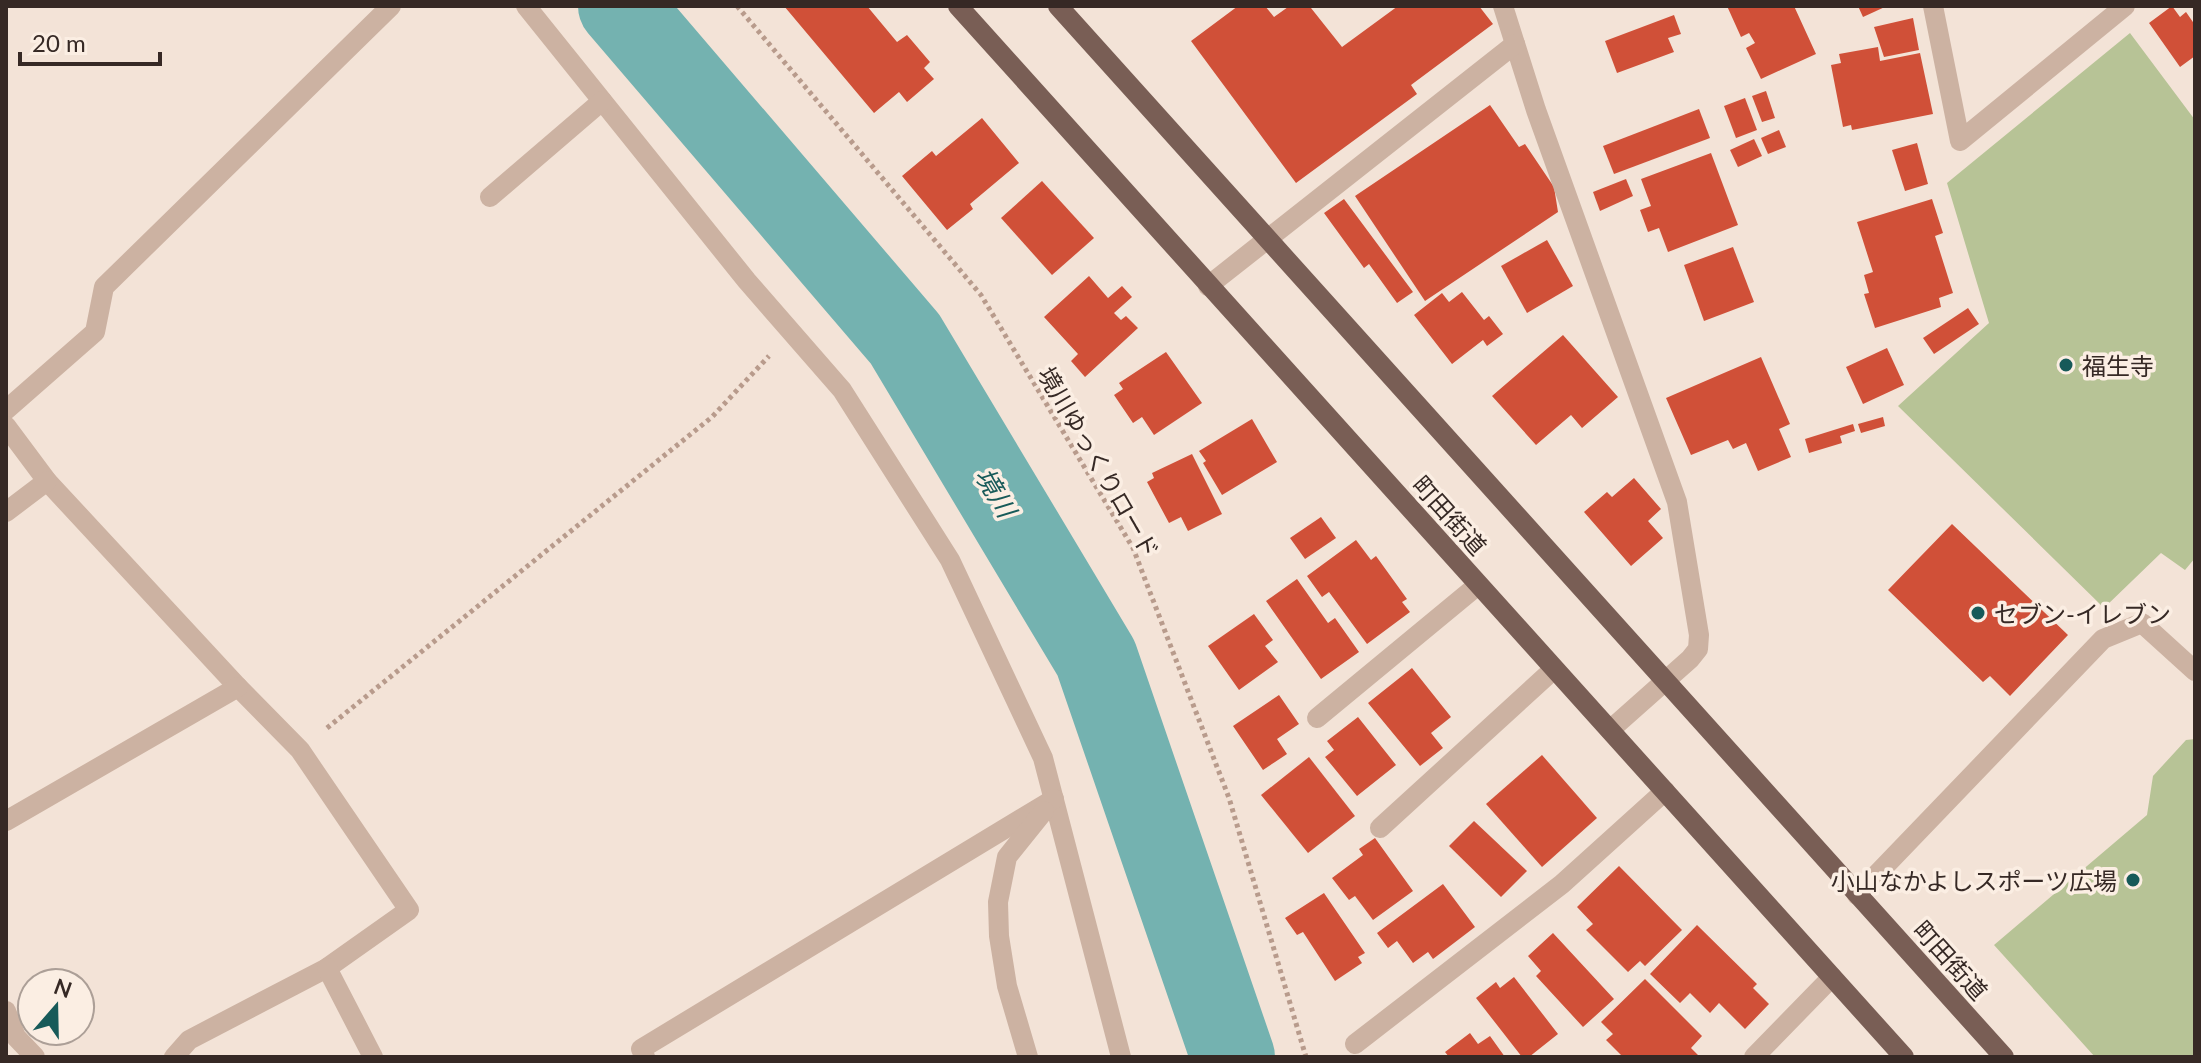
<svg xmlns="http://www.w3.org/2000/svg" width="2201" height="1063" font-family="Lato,'Noto Sans JP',sans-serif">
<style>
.green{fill:#b7c396}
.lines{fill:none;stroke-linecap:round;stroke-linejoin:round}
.river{stroke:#74b2b0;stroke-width:84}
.building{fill:#d05038}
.path{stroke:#b89b8c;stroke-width:5;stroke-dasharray:4 4;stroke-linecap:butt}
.minor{stroke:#ccb2a2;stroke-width:20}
.major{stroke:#795e55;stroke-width:20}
.poi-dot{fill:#175a59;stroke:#fbeee3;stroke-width:3}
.labels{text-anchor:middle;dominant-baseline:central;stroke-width:7;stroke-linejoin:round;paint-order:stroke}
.poi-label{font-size:24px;fill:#362925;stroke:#fbeee3;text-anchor:start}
.street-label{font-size:24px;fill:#362925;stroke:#fbeee3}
.water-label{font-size:26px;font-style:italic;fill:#175a59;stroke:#fbeee3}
</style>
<rect width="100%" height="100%" fill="#f3e3d7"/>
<g class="green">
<path d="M2130,33l65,87v438l-10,12 -24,-17 -57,55 -206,-202 91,-83 -42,-140z"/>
<path d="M2195,739v318h-100l-101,-112 153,-130 6,-39 33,-36z"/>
</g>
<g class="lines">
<path class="river" d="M620,6l285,333 191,319 137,399"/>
</g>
<g class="building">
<path d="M784,6h83l30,36 10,-7 23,27 -6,6 10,11 -27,23 -8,-10 -25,21z"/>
<path d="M1238,6h27l9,11 14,-10 23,1 31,39 56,-41h81l14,18 -82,61 6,9 -121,89 -105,-142z"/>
<path d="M1727,6h67l22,48 -55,25 -15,-31 9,-5 -6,-10 -8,4z"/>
<path d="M1858,6h29l-24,11z"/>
<path d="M2172,6l8,11 6,-5 9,13v31l-15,11 -31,-44z"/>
<path d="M1674,15l7,19 -13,4 6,14 -57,21 -12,-32z"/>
<path d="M1913,18l6,32 -35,7 -10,-30z"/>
<path d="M1878,47l2,14 40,-8 13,61 -81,16 -1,-5 -8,2 -12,-62 10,-2 -2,-9z"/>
<path d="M1766,91l9,27 -13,4 -10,-26z"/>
<path d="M1745,98l12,32 -21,8 -12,-32z"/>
<path d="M1490,105l29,42 6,-3 29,43 4,25 -133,89 -70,-105z"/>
<path d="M1699,109l11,29 -96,36 -11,-28z"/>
<path d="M982,118l37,45 -49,41 3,5 -26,21 -45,-54 30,-25 4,5z"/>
<path d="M1779,130l7,17 -18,7 -7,-16z"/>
<path d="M1754,139l8,17 -24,11 -8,-17z"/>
<path d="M1917,143l11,41 -23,7 -13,-41z"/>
<path d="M1711,153l27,72 -70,27 -9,-24 -11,4 -8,-22 11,-4 -10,-27z"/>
<path d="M1626,179l7,17 -33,15 -7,-19z"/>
<path d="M1042,181l52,57 -42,37 -51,-57z"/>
<path d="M1344,199l69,93 -16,11 -28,-39 -5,4 -40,-55z"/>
<path d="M1932,199l11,34 -8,3 18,57 -14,5 2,9 -66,21 -11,-34 5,-1 -5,-18 9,-3 -16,-50z"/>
<path d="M1547,240l26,46 -46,27 -26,-47z"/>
<path d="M1733,247l21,55 -50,19 -20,-56z"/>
<path d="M1089,276l19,22 14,-12 10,11 -18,16 7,7 5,-4 12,12 -53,49 -14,-16 7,-7 -34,-37z"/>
<path d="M1462,292l22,28 5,-4 14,18 -16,12 -4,-6 -31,24 -38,-49 28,-22 7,9z"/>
<path d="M1968,308l11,16 -45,30 -11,-16z"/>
<path d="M1563,335l55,62 -36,31 -11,-13 -35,30 -44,-49z"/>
<path d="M1887,348l17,37 -41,19 -17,-37z"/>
<path d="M1166,352l36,51 -48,32 -12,-18 -9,6 -19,-28 9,-6 -4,-6z"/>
<path d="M1761,357l29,67 -11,5 12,28 -33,14 -12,-28 -13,6 -5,-9 -37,15 -25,-57z"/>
<path d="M1883,417l2,9 -24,7 -3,-9z"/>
<path d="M1252,419l25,43 -55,33 -19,-32 3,-2 -7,-10z"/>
<path d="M1853,424l2,7 -15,5 2,7 -33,10 -4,-14z"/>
<path d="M1192,454l30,60 -34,17 -7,-14 -12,6 -22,-41 7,-4 -2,-5z"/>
<path d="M1634,478l27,31 -13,12 15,17 -32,28 -47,-54 23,-20 5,5z"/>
<path d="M1321,517l15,21 -31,21 -15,-21z"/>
<path d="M1952,524l116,111 -58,61 -20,-20 -7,6 -95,-92z"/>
<path d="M1356,540l15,20 5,-4 31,43 -5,3 8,10 -43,32 -38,-52 -7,5 -15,-21z"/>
<path d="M1297,579l31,44 7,-5 24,34 -38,27 -55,-78z"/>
<path d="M1254,614l19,26 -8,6 13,16 -39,28 -31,-44z"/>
<path d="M1412,668l39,49 -20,16 12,15 -23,18 -52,-63z"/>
<path d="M1279,695l20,29 -22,15 10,15 -24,16 -30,-44z"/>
<path d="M1358,717l38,48 -39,31 -32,-39 9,-7 -7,-9z"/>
<path d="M1542,755l55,63 -55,49 -56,-63z"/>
<path d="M1309,757l46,59 -47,37 -47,-58z"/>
<path d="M1474,821l53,50 -26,26 -52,-51z"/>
<path d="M1375,838l38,53 -40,29 -18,-24 -6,4 -17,-22 31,-23 -4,-6z"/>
<path d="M1619,866l63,64 -37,36 -5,-5 -12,11 -42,-42 7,-6 -16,-17z"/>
<path d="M1443,884l32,43 -42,32 -5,-7 -15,11 -16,-22 -9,7 -11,-15z"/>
<path d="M1324,893l41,60 -7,4 4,6 -27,18 -32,-49 -6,3 -12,-17z"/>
<path d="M1697,925l60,59 -4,4 16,16 -24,25 -26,-26 -9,10 -20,-20 -10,10 -30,-29z"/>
<path d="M1553,933l61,66 -31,28 -47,-51 5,-5 -13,-15z"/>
<path d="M1514,977l44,57 -29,23h-7l-46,-59 20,-16 4,6z"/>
<path d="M1645,979l57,57 -11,12 9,9h-77l-17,-17 7,-6 -12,-12z"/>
<path d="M1470,1033l8,11 12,-8 15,21h-56l-4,-5z"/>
</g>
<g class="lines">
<g class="path">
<path d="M737,6l244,289 152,253 96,250 77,259"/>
<path d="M327,728l385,-311 57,-61"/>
</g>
<g class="minor">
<path d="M526,6l221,275 95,109 108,170 93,198 78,299"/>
<path d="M1503,6l33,104 141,392 22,133 -1,14 -8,10 -80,71"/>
<path d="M1933,6l27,135 165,-135"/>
<path d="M490,197l112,-96"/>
<path d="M1208,286l307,-242"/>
<path d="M6,410l89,-78 9,-45 287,-281"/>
<path d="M6,426l41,55 191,206 62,63 109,160 -82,58 -138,72 -15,17"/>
<path d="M6,512l41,-31"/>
<path d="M1317,718l161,-133"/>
<path d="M6,821l232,-134"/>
<path d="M1380,828l174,-159"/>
<path d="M1857,895l246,-256 39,-16 53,48"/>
<path d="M327,968l46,89"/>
<path d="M6,1011l10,26 19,20"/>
<path d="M1355,1044l207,-160 103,-93"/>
<path d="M645,1057l-4,-8 413,-250"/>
<path d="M1028,1057l-21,-71 -8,-50 -1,-34 9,-45 37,-46"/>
<path d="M1754,1057l78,-80"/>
</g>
<g class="major">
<path d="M958,6l946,1051"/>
<path d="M1058,6l946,1051"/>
</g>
</g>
<g class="poi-dot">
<circle cx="2066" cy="365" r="8"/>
<circle cx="1978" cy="613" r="8"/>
<circle cx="2133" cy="880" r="8"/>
</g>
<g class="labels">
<g class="poi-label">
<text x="2082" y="365">福生寺</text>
<text x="1994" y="613">セブン-イレブン</text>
<text x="2117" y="880" text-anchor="end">小山なかよしスポーツ広場</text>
</g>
<g class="street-label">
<text transform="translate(1099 462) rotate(60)">境川ゆっくりロード</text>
<text transform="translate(1450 515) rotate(48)">町田街道</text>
<text transform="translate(1951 960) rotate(48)">町田街道</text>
</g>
<g class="water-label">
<text transform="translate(996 492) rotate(59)">境川</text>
</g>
</g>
<rect width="2201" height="1063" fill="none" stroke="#362925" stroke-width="16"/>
<g transform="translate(56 1007) rotate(20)"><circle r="38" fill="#fbeee3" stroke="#ac9f97" stroke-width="2"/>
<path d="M0-6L14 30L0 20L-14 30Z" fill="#175a59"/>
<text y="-12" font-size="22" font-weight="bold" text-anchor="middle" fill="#362925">N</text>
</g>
<path d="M20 52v12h140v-12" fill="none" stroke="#362925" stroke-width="4"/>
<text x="32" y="52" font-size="24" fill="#362925" stroke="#fbeee3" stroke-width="6" paint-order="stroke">20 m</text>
</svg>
